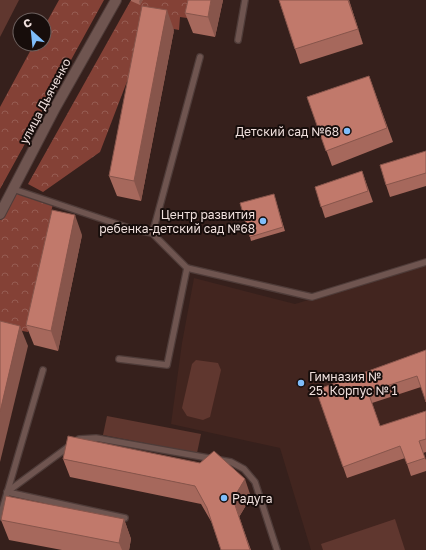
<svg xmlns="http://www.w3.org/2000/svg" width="426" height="550" font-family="'Golos Text',sans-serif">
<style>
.built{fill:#42251f}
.forest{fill:url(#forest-crowns)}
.park{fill:#60372f}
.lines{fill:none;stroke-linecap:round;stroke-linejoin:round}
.lane-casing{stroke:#4f3c39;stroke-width:8}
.street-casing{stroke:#4f3c39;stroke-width:12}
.lane{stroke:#6f5550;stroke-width:5.5}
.street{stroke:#6f5550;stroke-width:10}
.wall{fill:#a6685c}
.shaded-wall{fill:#87554b}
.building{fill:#c1796b;stroke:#87554b}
.poi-dot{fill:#7fbdfa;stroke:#170d0b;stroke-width:1.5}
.labels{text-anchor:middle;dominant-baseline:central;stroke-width:4;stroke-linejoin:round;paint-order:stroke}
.street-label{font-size:12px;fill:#efdfdc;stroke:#170d0b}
.poi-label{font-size:12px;fill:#efdfdc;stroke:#170d0b;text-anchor:end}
</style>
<defs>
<pattern id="forest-crowns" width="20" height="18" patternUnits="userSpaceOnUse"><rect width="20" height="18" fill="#844136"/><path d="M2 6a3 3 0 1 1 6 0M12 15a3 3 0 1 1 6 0" fill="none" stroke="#965c52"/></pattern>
</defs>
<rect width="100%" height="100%" fill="#36201c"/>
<path class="built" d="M426,264v286h-115l-31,-102 -109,-24 11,-81 12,-65 101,26z"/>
<g class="forest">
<path d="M59,0h45l-104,189v-82l34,-63h10v-17z"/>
<path d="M131,0h67l-4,19 -14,-2 -1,13 -30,-6 -49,128 -57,40 -15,-8z"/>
<path d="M13,189l40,14 -25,129 -28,-5v-113z"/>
</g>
<g class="park">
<path d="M0,0h19l-19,37z"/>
<path d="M196,360l22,3 3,7 -11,47 -7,3 -16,-4 -5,-8 10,-44z"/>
<path d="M107,416l94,18 -4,19 -94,-18z"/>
<path d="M395,519l10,31h-82l-2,-6z"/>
</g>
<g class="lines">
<g class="lane-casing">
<g id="lane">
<path d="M238,40l7,-40"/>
<path d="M13,189l119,40 20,4 35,35 125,29 114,-35"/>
<path d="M152,233l3,-9 45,-167"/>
<path d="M119,359l48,6 20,-97"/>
<path d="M7,492l72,-53 17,-1 135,24 13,7 11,13 22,68"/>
<path d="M7,492l118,26"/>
<path d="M0,517l43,-147"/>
</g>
</g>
<g class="street-casing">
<path id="street" d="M0,214l55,-106 61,-108"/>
</g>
<use href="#lane" class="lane"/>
<use href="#street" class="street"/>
</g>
<g class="wall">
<path d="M131,0h12l-3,5 -9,-4z"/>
<path d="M188,0h35l-8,37 -22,-4 -8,-20z"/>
<path d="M279,0h70l14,44 -63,20z"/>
<path d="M174,30l-33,171 -24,-5 -8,-20z"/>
<path d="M369,76l24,66 -61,24 -25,-69z"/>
<path d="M426,152v34l-36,11 -4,-12z"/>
<path d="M362,171l11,31 -48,16 -10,-31z"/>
<path d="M275,198l10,33 -34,10 -1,-4z"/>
<path d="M82,235l-24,116 -24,-6 -8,-20z"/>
<path d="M426,350l-5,37 -49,16 8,23 46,-15v41l-3,1 3,7v11l-15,5 -6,-18 -58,20 -31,-88z"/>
<path d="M63,459l188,38 -12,20 12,33h-30l-9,-27 -11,-19 -131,-27z"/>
<path d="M124,519l7,20 -2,11h-67l-53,-10 -8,-20z"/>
</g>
<g class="shaded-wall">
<path d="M140,0h3l-3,5 -1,-4z"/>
<path d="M211,0h12l-8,37 -7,-20z"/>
<path d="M348,0h1l14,44 -5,-15z"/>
<path d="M167,10l7,20 -33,171 -7,-20z"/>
<path d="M75,215l7,20 -24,116 -7,-20z"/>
<path d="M20,326l8,20 -28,116v-50z"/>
<path d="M245,479l6,18 -12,20 12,33 -18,-51z"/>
<path d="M124,519l7,20 -2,11h-7l-3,-7z"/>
</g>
<g class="building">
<path d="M188,0h23l-3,17 -23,-4z"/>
<path d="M279,0h69l10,29 -63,20z"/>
<path d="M142,6l25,4 -33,171 -25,-5z"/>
<path d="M369,76l18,52 -61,23 -19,-54z"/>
<path d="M426,151v22l-40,12 -6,-20z"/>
<path d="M362,171l6,20 -47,16 -6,-20z"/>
<path d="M274,194l9,33 -33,10 -10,-34z"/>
<path d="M52,210l23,5 -24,116 -25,-6z"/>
<path d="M0,321l20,5 -20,86z"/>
<path d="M426,350v52l-9,-26 -49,16 12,34 46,-15v28l-7,2 6,17 -18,6 -7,-18 -57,21 -27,-77z"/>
<path d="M68,436l132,27 14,-12 31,28 -12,20 17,51h-29l-14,-42 -12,-22 -132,-27z"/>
<path d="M6,496l118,23 -5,24 -118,-23z"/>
</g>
<g class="poi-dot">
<circle cx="347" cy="131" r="4"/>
<circle cx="263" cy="221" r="4"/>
<circle cx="301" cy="383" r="4"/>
<circle cx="224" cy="498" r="4"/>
</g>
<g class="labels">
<g class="street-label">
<text transform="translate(45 101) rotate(-62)">улица Дьяченко</text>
</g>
<g class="poi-label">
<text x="339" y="131">Детский сад №68</text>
<text x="255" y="214">Центр развития<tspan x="255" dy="14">ребенка-детский сад №68</tspan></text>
<text x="309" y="376" text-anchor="start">Гимназия №<tspan x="309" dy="14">25. Корпус № 1</tspan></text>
<text x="232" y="498" text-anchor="start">Радуга</text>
</g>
</g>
<g transform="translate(32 32) rotate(333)"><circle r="19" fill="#170d0b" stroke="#6d615f"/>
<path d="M0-3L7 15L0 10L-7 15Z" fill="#7fbdfa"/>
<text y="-6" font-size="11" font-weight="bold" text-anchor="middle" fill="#efdfdc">С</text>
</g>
</svg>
